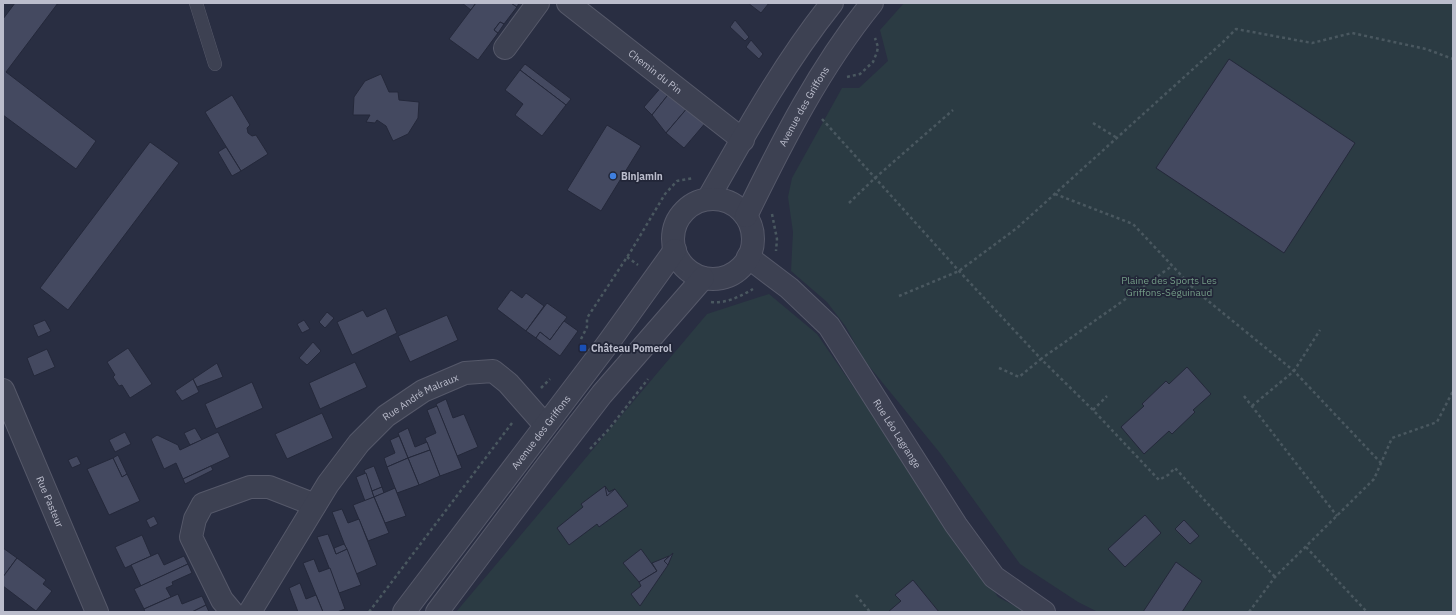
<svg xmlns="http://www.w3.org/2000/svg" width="1456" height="615" font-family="'IBM Plex Sans',sans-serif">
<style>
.green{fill:#2b3b43}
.building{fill:#444960;stroke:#24283a}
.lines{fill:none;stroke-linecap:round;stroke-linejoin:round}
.service-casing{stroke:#56596a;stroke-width:14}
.minor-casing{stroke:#56596a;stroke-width:24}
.tertiary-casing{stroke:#56596a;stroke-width:24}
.path{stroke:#4a5860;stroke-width:2.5;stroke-dasharray:3 3;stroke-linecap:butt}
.service{stroke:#3d4152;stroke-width:13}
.minor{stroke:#3d4152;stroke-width:22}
.tertiary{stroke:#3d4152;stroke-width:22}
.shop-dot{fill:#3f7fe0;stroke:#222638;stroke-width:1.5}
.transit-dot{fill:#1a4fb4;stroke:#222638;stroke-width:1.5}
.labels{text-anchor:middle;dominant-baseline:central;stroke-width:3.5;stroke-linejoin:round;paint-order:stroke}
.street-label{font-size:10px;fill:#bbbdcc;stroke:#222638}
.poi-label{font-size:10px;font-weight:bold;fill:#bbbdcc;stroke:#222638;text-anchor:start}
.park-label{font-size:10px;fill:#739b86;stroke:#222638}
</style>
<rect width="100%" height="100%" fill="#292e42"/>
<g class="green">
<path d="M904,3h549v609h-355l-20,-10 -58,-38 -80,-111 -76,-93 -18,-33 -19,-25 -36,-31 2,-39 -5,-35 4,-19 50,-90h17l29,-27 -8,-31z"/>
<path d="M769,294l48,40 181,263 28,15h-570l251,-298z"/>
</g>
<g class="building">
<path d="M15,3h43l-52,69 90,69 -20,28 -73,-54v-96z"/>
<path d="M462,3h14l-5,7z"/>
<path d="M476,3h35l6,4 -13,17 -4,-2 -6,8 4,3 -20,27 -29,-21z"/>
<path d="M511,3h8l-2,4z"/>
<path d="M748,3h21l-8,10z"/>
<path d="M735,20l14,17 -4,4 -15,-14z"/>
<path d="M500,22l4,2 -6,9 -4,-3z"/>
<path d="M751,40l12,14 -4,5 -13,-12z"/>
<path d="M1229,59l126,84 -71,110 -128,-85z"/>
<path d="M525,64l46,35 -5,6 -46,-35z"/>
<path d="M520,70l46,35 -24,31 -27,-21 8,-11 -18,-14z"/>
<path d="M381,74l8,18h9l1,8 20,2 -1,16 -10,16 -15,7 -7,-15 -9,-6 -2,3 -9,-1 4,-7h-17l1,-18 11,-16z"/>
<path d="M663,85l8,6 -19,24 -8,-8z"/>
<path d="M671,91l18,15 -23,27 -14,-18z"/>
<path d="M232,95l18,30 -3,3 1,5 4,3 4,-1 12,19 -27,17 -36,-59z"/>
<path d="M689,106l18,15 -23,27 -18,-15z"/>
<path d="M607,125l34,21 -40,65 -34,-21z"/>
<path d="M150,142l29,21 -111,147 -28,-22z"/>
<path d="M226,147l15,24 -9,5 -14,-24z"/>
<path d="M511,290l11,8 4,-5 18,13 -18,25 -29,-22z"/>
<path d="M547,303l20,14 -17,23 -10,-8 -4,6 -10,-7z"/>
<path d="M386,308l11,25 -45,22 -15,-33 26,-12 4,7z"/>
<path d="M327,312l7,6 -9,10 -6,-6z"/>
<path d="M447,315l11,25 -48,22 -12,-26z"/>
<path d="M45,320l6,11 -13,6 -5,-12z"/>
<path d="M304,320l6,9 -8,4 -5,-9z"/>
<path d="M564,321l14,10 -18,25 -24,-18 4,-6 10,8z"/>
<path d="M313,342l8,9 -14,14 -8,-7z"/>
<path d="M128,348l24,36 -22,14 -8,-13 -3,1 -6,-9 2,-2 -8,-13z"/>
<path d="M47,349l8,18 -21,9 -7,-18z"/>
<path d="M355,362l12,25 -47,22 -11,-26z"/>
<path d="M217,363l6,14 -26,10 -4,-8z"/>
<path d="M1187,367l24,27 -18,16 2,2 -23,22 -3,-3 -25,23 -23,-27 23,-21 -2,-2 24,-23 3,3z"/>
<path d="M193,379l6,13 -17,9 -7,-10z"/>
<path d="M252,382l11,26 -47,21 -11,-25z"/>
<path d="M446,399l7,19 11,-4 14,33 -21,9 -21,-52z"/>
<path d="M437,406l25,62 -22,8 -15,-38 11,-5 -9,-23z"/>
<path d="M322,413l11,25 -46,21 -12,-25z"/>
<path d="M195,428l7,12 -12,5 -6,-12z"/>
<path d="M408,428l7,19 12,-5 3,8 -22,8 -10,-25z"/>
<path d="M125,432l6,12 -16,8 -6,-12z"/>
<path d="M218,432l12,25 -47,22 -7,-16 -12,6 -13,-30 6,-4 21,10 2,5z"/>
<path d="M399,436l9,22 -21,9 -3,-9 11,-5 -5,-13z"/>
<path d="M430,450l10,26 -21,9 -11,-27z"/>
<path d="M118,455l9,19 -5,3 -9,-19z"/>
<path d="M77,456l4,8 -9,4 -4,-8z"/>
<path d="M113,458l9,19 5,-3 13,27 -31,14 -22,-46z"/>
<path d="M408,458l11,27 -22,8 -10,-26z"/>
<path d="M211,466l2,4 -28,14 -2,-5z"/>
<path d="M374,466l8,21 -10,4 -8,-21z"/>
<path d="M366,473l8,24 -9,4 -9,-24z"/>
<path d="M605,486l4,6 6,-3 13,17 -29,21 -2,-3 -28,21 -12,-17 26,-21 -2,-3z"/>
<path d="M605,486l4,6 6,-3 -8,7z"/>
<path d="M382,487l2,6 -10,4 -2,-6z"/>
<path d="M395,488l11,28 -21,7 -11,-26z"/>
<path d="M374,497l15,36 -21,8 -15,-36z"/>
<path d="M342,509l6,14 11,-4 18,46 -21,9 -24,-62z"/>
<path d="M1145,515l16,18 -36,34 -17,-18z"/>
<path d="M154,516l4,8 -8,4 -4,-8z"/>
<path d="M1184,520l15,16 -9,8 -15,-15z"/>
<path d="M328,534l8,20 11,-5 14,36 -22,8 -22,-56z"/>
<path d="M142,535l9,21 -26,12 -10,-21z"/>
<path d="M344,544l3,5 -11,5 -2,-6z"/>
<path d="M3,548l14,10 -14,19z"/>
<path d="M641,549l16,22 -18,11 -16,-19z"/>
<path d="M158,553l6,12 20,-9 4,8 -47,22 -10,-21z"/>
<path d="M673,553l-5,12 -4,-4z"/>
<path d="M669,556l-5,5 4,4 -28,41 -9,-12 10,-8 -2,-4 18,-11 -5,-8z"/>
<path d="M17,558l29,22 -3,4 9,7 -16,20 -33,-25v-9z"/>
<path d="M314,559l5,13 11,-4 15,41 -8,3h-14l-20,-49z"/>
<path d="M1176,562l26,19 -20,31h-39z"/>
<path d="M188,564l4,9 -20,9 1,3 -7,3 5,9 -27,12 -10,-20z"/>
<path d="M913,580l26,32h-51l13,-11 -6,-6z"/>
<path d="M300,583l6,16 10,-4 7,17h-25l-9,-24z"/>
<path d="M178,594l4,10 20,-8 4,9 -14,7h-47l-1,-3z"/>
<path d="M206,605l3,7h-17z"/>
</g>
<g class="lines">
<g class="service-casing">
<path id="service" d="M196,3l19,61"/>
</g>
<g class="minor-casing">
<g id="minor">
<path id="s1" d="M568,3l175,137"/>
<path d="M505,48l33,-45"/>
<path id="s2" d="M748,257l41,31 40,38 127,199 38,52 50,35"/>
<path id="s3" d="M3,390l94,222"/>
<path d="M232,612l-10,-12 -31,-63 4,-18 8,-15 47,-17h19l46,18"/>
<path id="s4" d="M250,612l78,-128 31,-41 27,-27 37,-25 42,-18 28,-2 15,12 37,42"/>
</g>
</g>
<g class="tertiary-casing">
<g id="tertiary">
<path d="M708,199c38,-67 76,-136 124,-196"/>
<circle cx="713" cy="239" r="40"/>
<path id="s5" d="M746,216c36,-74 74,-149 126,-213"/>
<path id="s6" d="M404,612l202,-266 69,-96"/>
<path d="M437,612l112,-149 53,-69 101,-116"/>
</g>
</g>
<g class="path">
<path d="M847,77l13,-3 13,-12 4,-10 1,-5 -3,-9"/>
<path d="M822,119l137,152 82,88 131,-93"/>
<path d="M1093,123l24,15"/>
<path d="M1055,194l78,30 63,67 98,80 87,92"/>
<path d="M849,203l26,-25 78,-68"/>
<path d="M772,214l5,25 -1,12"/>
<path d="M627,257l11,8"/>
<path d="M899,296l60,-25 58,-43 206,-186 13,-13 76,14 40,-10 74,16 27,10"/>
<path d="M711,302c15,2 30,-6 42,-13"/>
<path d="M581,339l6,-12v-9l44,-67 34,-57 12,-13 17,-3"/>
<path d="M999,368l20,9 22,-18 52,51 66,70 9,-5 7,-7 100,109"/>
<path d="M541,388l9,-9"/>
<path d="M1244,396l93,120"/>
<path d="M1252,406l42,-35 26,-41"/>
<path d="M1093,410l14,-14"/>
<path d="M590,449l19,-20 39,-50"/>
<path d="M1306,547l61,65"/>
<path d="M856,595l14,17"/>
<path d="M369,612l143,-189"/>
<path d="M1249,612l26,-35 99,-98 18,-41 45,-16 16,-31"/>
</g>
<use href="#service" class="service"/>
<use href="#minor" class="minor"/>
<use href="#tertiary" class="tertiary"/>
</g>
<circle class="shop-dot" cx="613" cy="176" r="4"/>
<rect class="transit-dot" x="579" y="344" width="8" height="8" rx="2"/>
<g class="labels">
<g class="street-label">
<text stroke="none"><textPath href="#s1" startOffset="111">Chemin du Pin</textPath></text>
<text stroke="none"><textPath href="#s5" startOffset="124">Avenue des Griffons</textPath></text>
<text stroke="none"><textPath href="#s4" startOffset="279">Rue André Malraux</textPath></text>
<text stroke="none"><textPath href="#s6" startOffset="226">Avenue des Griffons</textPath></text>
<text stroke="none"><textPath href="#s2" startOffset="234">Rue Léo Lagrange</textPath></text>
<text stroke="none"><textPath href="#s3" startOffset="121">Rue Pasteur</textPath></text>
</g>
<g class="poi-label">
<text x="621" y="176">Binjamin</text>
<text x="591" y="348">Château Pomerol</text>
</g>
<g class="park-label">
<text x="1169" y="280">Plaine des Sports Les<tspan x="1169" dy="12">Griffons-Séguinaud</tspan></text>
</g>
</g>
<rect width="1456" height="615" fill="none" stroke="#bbbdcc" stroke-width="8"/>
</svg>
